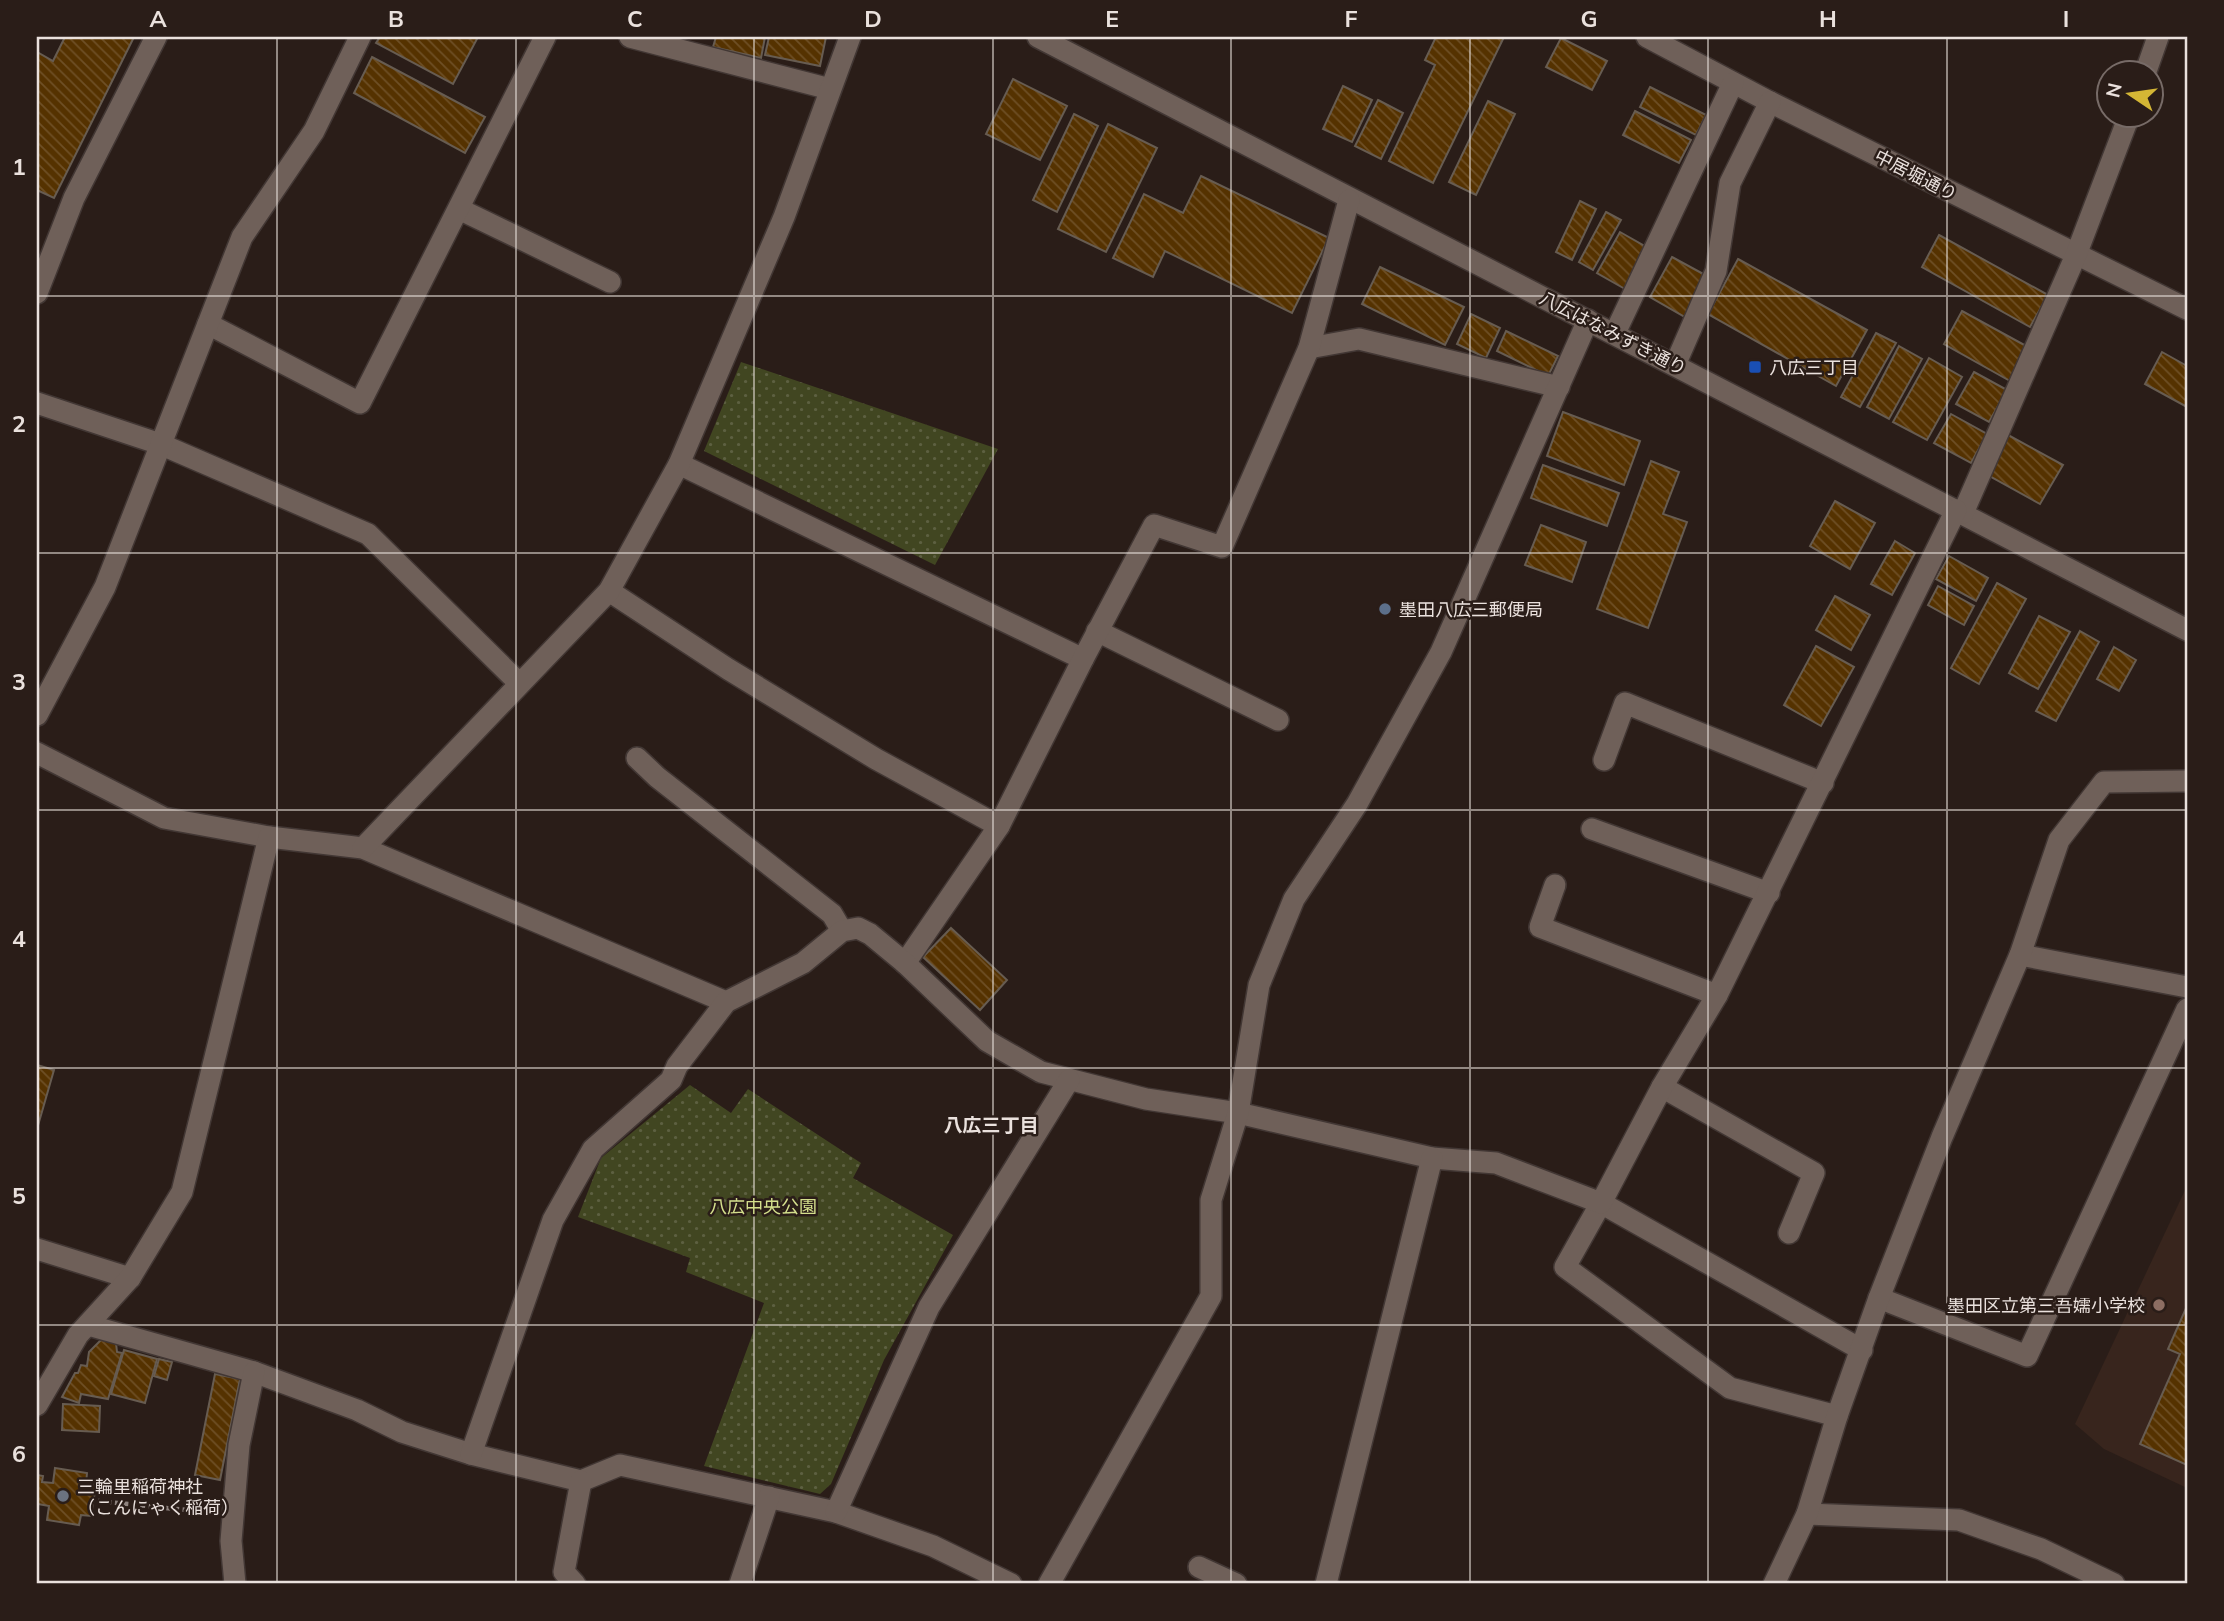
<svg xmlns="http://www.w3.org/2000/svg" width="2224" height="1621" font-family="Mulish,'Noto Sans JP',sans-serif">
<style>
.built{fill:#38251d}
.grass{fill:url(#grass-dots)}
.building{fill:url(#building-back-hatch);stroke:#675c51;stroke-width:2}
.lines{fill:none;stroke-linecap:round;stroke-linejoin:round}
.minor-casing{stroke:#423734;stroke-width:24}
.path{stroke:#8e837f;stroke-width:4.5;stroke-dasharray:5 3.5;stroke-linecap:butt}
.minor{stroke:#6f6059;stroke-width:21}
.grid{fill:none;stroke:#eae1dd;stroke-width:2;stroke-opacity:0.55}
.transit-dot{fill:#1a4fb4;stroke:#2a1d18;stroke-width:2.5}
.service-dot{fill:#5c6f8a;stroke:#2a1d18;stroke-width:2.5}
.education-dot{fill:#8d6e63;stroke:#2a1d18;stroke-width:2.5}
.worship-dot{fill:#6b7280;stroke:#2a1d18;stroke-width:2.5}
.labels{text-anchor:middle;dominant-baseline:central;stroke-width:5;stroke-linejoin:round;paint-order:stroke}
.street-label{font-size:18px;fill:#eae1dd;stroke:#2a1d18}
.poi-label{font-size:18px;fill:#eae1dd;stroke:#2a1d18;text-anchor:start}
.park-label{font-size:18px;fill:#d4df8c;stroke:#2a1d18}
.neighbourhood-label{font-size:19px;font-weight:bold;fill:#eae1dd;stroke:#2a1d18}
.neatline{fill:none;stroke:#eae1dd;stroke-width:2.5}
.grid-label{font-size:23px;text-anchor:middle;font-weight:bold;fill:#eae1dd}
</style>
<defs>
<pattern id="grass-dots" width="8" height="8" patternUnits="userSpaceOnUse" patternTransform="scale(1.75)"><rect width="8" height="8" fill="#414621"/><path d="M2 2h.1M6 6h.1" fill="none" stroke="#5d6041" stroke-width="1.8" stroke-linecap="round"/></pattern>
<pattern id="building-back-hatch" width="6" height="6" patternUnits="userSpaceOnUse" patternTransform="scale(1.75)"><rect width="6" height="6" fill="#553200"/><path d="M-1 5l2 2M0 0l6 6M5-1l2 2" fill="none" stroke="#6e4f25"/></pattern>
</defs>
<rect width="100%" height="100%" fill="#2a1d18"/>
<path class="built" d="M2187,1186v302l-83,-39 -29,-25z"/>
<g class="grass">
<path d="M741,362l257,87 -63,116 -231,-114z"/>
<path d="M690,1085l41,28 17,-24 113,74 -8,15 100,57 -69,125 -53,124 -11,10 -116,-28 60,-163 -78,-31 4,-14 -112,-41 23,-59z"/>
</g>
<g class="building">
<path d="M65,37h69l-80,161 -17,-8v-138l16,9z"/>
<path d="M380,37h98l-25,47 -77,-41z"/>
<path d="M716,37h49l-4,21 -48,-11z"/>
<path d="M769,37h57l-6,29 -55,-11z"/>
<path d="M1436,37h68l-71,146 -44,-22 46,-96 -10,-5z"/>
<path d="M1561,38l46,23 -15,29 -46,-23z"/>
<path d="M372,57l113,60 -20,36 -111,-60z"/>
<path d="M1013,79l54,27 -27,54 -54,-26z"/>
<path d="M1343,86l29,14 -20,42 -29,-13z"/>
<path d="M1650,87l56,28 -10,20 -56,-28z"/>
<path d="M1378,100l25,13 -22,46 -26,-13z"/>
<path d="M1488,101l27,13 -39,81 -27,-13z"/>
<path d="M1635,111l56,29 -12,23 -56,-28z"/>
<path d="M1074,114l24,12 -41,86 -24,-12z"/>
<path d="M1108,124l49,24 -51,104 -48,-23z"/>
<path d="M1201,176l128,62 -37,75 -127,-62 -12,26 -40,-19 31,-64 39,19z"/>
<path d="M1580,201l16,8 -24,51 -16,-8z"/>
<path d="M1606,212l15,8 -28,50 -14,-8z"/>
<path d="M1620,232l28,16 -23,41 -28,-16z"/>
<path d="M1939,235l109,60 -18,32 -108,-60z"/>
<path d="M1672,257l35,19 -22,41 -35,-20z"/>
<path d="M1738,259l129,71 -31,56 -128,-72z"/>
<path d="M1380,267l84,40 -19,38 -83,-41z"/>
<path d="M1962,311l66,36 -18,34 -66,-37z"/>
<path d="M1471,314l29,14 -14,30 -29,-14z"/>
<path d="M1506,331l52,25 -10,20 -51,-25z"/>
<path d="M1876,333l20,10 -36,64 -19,-10z"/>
<path d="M1899,346l23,13 -33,60 -22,-12z"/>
<path d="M2162,352l25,14v41l-42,-23z"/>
<path d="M1929,358l33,19 -35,63 -34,-18z"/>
<path d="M1974,372l33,18 -18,32 -33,-18z"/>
<path d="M1563,412l77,29 -16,44 -77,-29z"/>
<path d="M1951,414l36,20 -16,29 -37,-20z"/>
<path d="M2008,435l55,30 -23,39 -54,-30z"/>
<path d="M1651,461l28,11 -16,42 24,8 -39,106 -51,-19z"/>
<path d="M1543,465l76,28 -12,33 -76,-28z"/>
<path d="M1835,501l40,22 -25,46 -40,-23z"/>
<path d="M1541,525l45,17 -14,40 -47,-17z"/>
<path d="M1895,541l20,12 -23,42 -21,-11z"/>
<path d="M1949,556l39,22 -12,23 -40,-22z"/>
<path d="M1997,583l29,16 -47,85 -28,-16z"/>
<path d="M1938,586l36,20 -10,19 -36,-20z"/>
<path d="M1835,596l35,19 -19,35 -35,-20z"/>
<path d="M2039,616l31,16 -32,57 -29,-16z"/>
<path d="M2080,631l19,11 -43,79 -20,-10z"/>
<path d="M1816,646l38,21 -33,59 -37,-21z"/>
<path d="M2114,647l22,13 -17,31 -22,-12z"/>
<path d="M951,928l56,52 -27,30 -57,-53z"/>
<path d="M37,1065l17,5 -17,59z"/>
<path d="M2187,1306v159l-47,-21 40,-90 -12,-5z"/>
<path d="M103,1338l13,5 1,9 5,1 -14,46 -27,-5 -2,9 -17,-6 13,-24h3l3,-8 6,1 2,-14z"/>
<path d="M124,1350l33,9 -12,44 -34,-9z"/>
<path d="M159,1359l13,3 -5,18 -13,-4z"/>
<path d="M215,1374l25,5 -20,101 -25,-5z"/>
<path d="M63,1404l37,2 -1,26 -37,-2z"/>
<path d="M55,1468l32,5 -1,11 10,1 -5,31 -10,-1 -2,10 -32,-5 2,-14 -11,-2 -1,6v-35l6,1 -1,6 11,1z"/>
</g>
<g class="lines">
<g class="minor-casing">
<g id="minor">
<path d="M630,37l200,52"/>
<path d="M1038,37c382,200 767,394 1149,593"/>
<path d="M1647,37l123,65 417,207"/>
<path d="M2145,74l13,-37"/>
<path d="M459,209l151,73"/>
<path d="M37,293l37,-95 82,-161"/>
<path d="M208,324l152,79 185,-366"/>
<path d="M1615,333l118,-250"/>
<path d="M1309,348l50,-9 200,48"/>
<path d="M1675,365l41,-94 14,-88 40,-81"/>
<path d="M37,403l123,41 208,90 151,149"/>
<path d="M679,464l404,195"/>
<path d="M1963,513l113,-258 53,-139"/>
<path d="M609,591l119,78 148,90 123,67"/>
<path d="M1097,631l181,89"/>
<path d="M37,715l68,-128 137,-350 72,-106 46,-94"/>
<path d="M37,753l127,65 105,19 94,11 363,154"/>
<path d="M637,758l20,19 175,137 10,17"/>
<path d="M1604,760l21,-57 198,80"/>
<path d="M1592,829l177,64"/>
<path d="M363,848l246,-257 70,-127 105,-247 66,-180"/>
<path d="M1555,885l-15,42 177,68"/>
<path d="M2020,955l167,32"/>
<path d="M905,963l94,-137 84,-167 71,-134 68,22 87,-199 40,-148"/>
<path d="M1662,1087l152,86 -25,60"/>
<path d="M37,1249l93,29"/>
<path d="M1879,1298l148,58 160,-347"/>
<path d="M88,1325l166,47 103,38 45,22 69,22 110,27 39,-16 216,47 97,34 78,38"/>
<path d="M37,1405l41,-70 52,-57 52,-86 87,-355"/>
<path d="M1837,1416l-107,-28 -165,-121 36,-64 261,147"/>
<path d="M471,1454l82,-234 40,-71 78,-69 6,-14 49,-64 77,-39 39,-32 16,-3 12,6 35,29 82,78 54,31 105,27 92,14 194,45 64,5 105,40 61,-116 55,-92 239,-485"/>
<path d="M836,1512l93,-205 140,-227"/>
<path d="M1807,1514l152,6 82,29 73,35"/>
<path d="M1199,1567l37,17"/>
<path d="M235,1584l-4,-43 8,-96 15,-73"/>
<path d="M575,1584l-11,-12 17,-91"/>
<path d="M740,1584l29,-87"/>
<path d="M1049,1584l162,-288v-96l27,-87 21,-128 35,-86 63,-95 84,-152 147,-332"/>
<path d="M1326,1584l106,-426"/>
<path d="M1774,1584l33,-70 30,-98 42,-118 63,-161 78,-182 39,-115 45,-58 83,-1"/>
</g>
</g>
<path class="path" d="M98,1501l108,11"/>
<use href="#minor" class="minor"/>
</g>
<path class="grid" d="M277,37v1547M516,37v1547M754,37v1547M993,37v1547M1231,37v1547M1470,37v1547M1708,37v1547M1947,37v1547M37,296h2150M37,553h2150M37,810h2150M37,1068h2150M37,1325h2150"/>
<rect class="transit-dot" x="1748" y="360" width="14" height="14" rx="3.5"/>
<circle class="service-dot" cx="1385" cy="609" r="7"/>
<circle class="education-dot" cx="2159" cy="1305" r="7"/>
<circle class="worship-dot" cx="63" cy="1496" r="7"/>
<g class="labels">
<g class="street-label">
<text transform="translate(1916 175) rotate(27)">中居堀通り</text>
<text transform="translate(1613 333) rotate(27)">八広はなみずき通り</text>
</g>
<g class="poi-label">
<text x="1769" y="367">八広三丁目</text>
<text x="1399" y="609">墨田八広三郵便局</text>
<text x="2145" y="1305" text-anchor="end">墨田区立第三吾嬬小学校</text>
<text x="77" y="1486">三輪里稲荷神社<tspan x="77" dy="21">（こんにゃく稲荷）</tspan></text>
</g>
<g class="park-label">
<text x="763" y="1206">八広中央公園</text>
</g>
<g class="neighbourhood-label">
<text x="991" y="1125">八広三丁目</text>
</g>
</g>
<rect width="2224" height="1621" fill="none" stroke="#2a1d18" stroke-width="77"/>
<g transform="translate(2130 94) rotate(283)"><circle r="33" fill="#2a1d18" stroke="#776b67" stroke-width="2"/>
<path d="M0-5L12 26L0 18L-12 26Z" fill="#d4b635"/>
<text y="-10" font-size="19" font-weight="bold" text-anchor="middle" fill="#eae1dd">N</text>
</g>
<rect x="38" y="38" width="2148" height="1544" class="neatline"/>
<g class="grid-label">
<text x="158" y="27">A</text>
<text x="396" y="27">B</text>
<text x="635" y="27">C</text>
<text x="873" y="27">D</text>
<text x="1112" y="27">E</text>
<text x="1351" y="27">F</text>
<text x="1589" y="27">G</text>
<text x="1828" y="27">H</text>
<text x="2066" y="27">I</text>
<text x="19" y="175">1</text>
<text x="19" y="432">2</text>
<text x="19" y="690">3</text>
<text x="19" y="947">4</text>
<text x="19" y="1204">5</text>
<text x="19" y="1462">6</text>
</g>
</svg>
